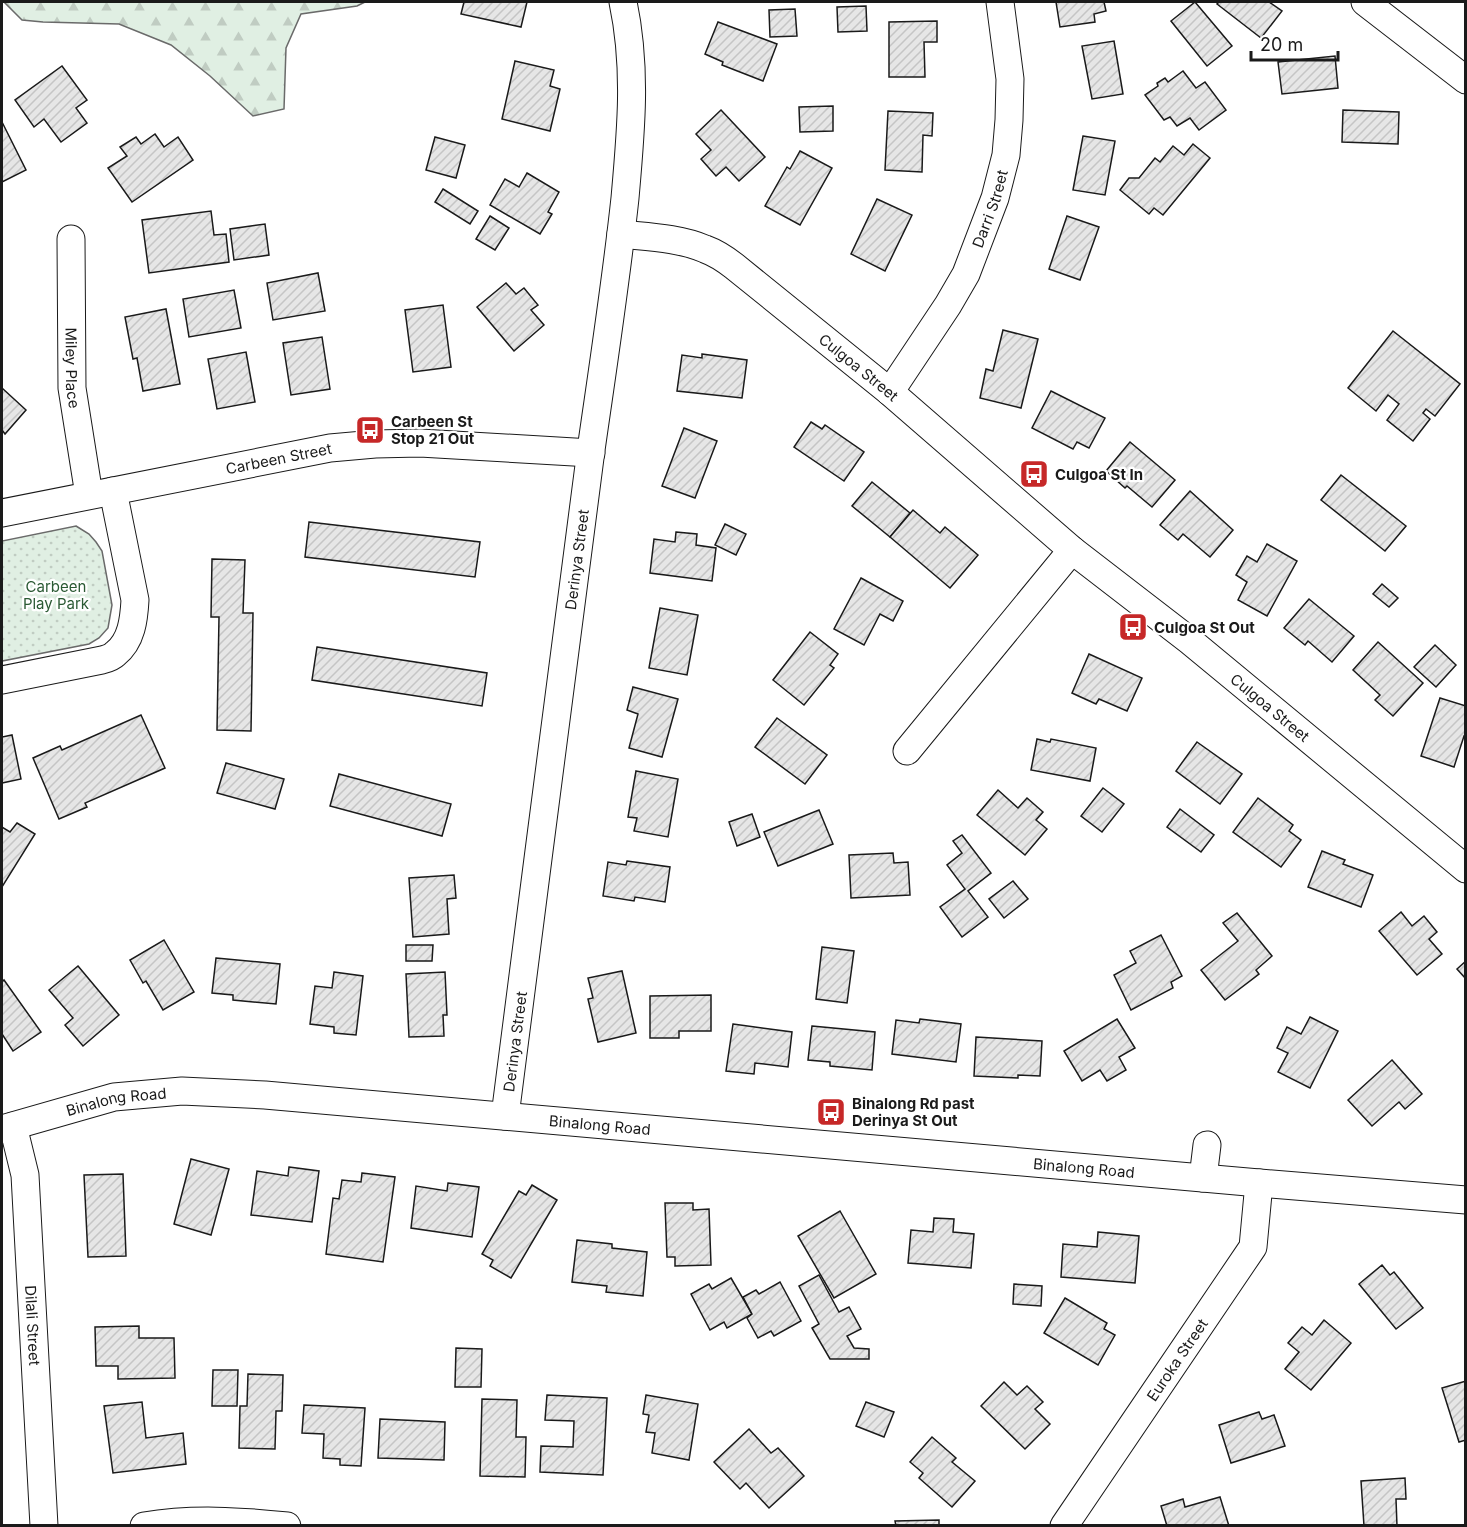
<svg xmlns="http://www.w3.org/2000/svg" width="1467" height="1527" font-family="Inter,sans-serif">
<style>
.forest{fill:url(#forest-firs);stroke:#6a6a6a;stroke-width:1.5}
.park{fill:url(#park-dots);stroke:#6a6a6a;stroke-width:1.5}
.building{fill:url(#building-hatch);stroke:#1a1a1a;stroke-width:1.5}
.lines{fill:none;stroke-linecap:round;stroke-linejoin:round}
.street-casing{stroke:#1a1a1a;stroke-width:29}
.street{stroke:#fff;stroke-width:27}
.labels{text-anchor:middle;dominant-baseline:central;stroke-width:4.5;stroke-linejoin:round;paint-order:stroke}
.street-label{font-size:15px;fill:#1a1a1a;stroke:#fff}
.poi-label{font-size:15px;font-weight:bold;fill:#1a1a1a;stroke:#fff;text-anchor:start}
.park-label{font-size:15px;fill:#2b5a34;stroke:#fff}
</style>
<defs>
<pattern id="forest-firs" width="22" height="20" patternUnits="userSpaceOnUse" patternTransform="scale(1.5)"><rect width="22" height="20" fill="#e0efe3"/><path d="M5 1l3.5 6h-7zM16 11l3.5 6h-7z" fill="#c0ccc2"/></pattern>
<pattern id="park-dots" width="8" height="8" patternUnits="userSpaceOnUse" patternTransform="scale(1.5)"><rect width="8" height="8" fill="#e0efe3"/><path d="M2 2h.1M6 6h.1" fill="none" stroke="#c0ccc2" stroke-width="1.8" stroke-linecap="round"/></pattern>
<pattern id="building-hatch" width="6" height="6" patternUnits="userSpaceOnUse" patternTransform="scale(1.5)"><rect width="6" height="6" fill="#e6e6e6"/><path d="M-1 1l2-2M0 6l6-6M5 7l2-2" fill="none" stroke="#c5c5c5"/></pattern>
</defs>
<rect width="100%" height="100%" fill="#fff"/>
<path class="forest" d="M4,2h361l-8,4 -56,8 -15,34 -2,61 -31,7 -43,-40 -39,-31 -52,-21 -76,-2 -21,-2z"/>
<path class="park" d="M76,526l13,8 7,8 6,9 10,54 -4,23 -9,10 -10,6 -87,17v-120z"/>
<g class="building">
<path d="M464,2h63l-6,25 -60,-13z"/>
<path d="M1056,2h48l2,9 -12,3 1,8 -35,5z"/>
<path d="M1195,2l37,44 -25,20 -36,-45z"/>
<path d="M1219,2h50l13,9 -21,27 -44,-34z"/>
<path d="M866,6l1,25 -29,1 -1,-25z"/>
<path d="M795,9l2,27 -27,1 -1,-27z"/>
<path d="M937,21v21h-13l1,35h-36v-55z"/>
<path d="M718,22l59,22 -14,37 -41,-16 1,-3 -18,-8z"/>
<path d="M1114,41l9,53 -31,5 -10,-53z"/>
<path d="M1335,56l3,32 -56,6 -4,-32z"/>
<path d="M515,61l39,9 -4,16 10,3 -10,42 -48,-12z"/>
<path d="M62,66l25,34 -11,8 11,15 -26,19 -17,-23 -10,8 -19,-27z"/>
<path d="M1183,71l13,17 9,-6 21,28 -27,20 -9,-12 -13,8 -7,-9 -6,3 -19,-25 13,-9 -1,-3 8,-5 3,4z"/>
<path d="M833,106v25l-33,1 -1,-25z"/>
<path d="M721,110l44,47 -26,24 -13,-14 -10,9 -15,-17 10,-9 -15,-16z"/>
<path d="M1343,110l56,2 -1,32 -56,-2z"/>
<path d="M888,111l45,2 -1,23 -9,-1 -1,37 -37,-2z"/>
<path d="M2,122l24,48 -24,12z"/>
<path d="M155,134l9,13 14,-10 15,23 -61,42 -24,-34 19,-12 -7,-9 16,-10 5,7z"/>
<path d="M1083,136l32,5 -10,54 -32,-5z"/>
<path d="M435,137l30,8 -9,33 -30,-8z"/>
<path d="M1193,144l17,14 -47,57 -9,-7 -5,6 -29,-24 9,-12h10l16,-20 5,4 13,-16 11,9z"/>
<path d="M800,151l32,17 -32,57 -35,-19 22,-39 3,2z"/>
<path d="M527,173l32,19 -11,20 4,2 -12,20 -50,-29 15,-26 14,8z"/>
<path d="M443,189l35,22 -8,13 -35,-22z"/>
<path d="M877,199l35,16 -27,56 -34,-17z"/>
<path d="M211,211l3,24 12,-1 3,28 -80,11 -7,-53z"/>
<path d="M490,216l19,12 -14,22 -19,-11z"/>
<path d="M1067,216l32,11 -19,53 -31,-11z"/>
<path d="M265,224l4,31 -35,5 -4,-31z"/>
<path d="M318,273l7,38 -52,9 -6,-37z"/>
<path d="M506,283l10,11 8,-6 14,17 -7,5 13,15 -30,26 -37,-44z"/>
<path d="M234,290l7,38 -52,9 -6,-38z"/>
<path d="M443,305l8,62 -38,5 -8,-62z"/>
<path d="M166,309l14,75 -37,7 -6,-33 -4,1 -8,-42z"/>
<path d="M1003,330l35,9 -17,69 -41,-10 6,-29 7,2z"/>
<path d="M1393,331l67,53 -25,32 -9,-7 -3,4 7,6 -17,22 -26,-21 12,-16 -11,-9 -12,16 -28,-23z"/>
<path d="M322,337l8,52 -39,6 -8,-52z"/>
<path d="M246,352l9,50 -38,7 -9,-50z"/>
<path d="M702,354l45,6 -5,38 -65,-7 5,-36 20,3z"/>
<path d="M2,388l24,22 -21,24 -3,-4z"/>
<path d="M1051,391l54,27 -16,30 -12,-6 -4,7 -41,-21z"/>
<path d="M811,422l11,7 3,-4 39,27 -20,29 -50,-34z"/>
<path d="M684,428l33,13 -22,57 -33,-12z"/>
<path d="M1130,442l45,38 -23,27 -25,-21 -2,2 -19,-17z"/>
<path d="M1341,475l65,51 -21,25 -64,-51z"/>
<path d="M872,482l38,31 -20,24 -38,-31z"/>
<path d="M1190,491l43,39 -23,27 -27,-23 -5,6 -18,-15z"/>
<path d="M913,510l27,23 5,-6 33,28 -28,33 -60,-51z"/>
<path d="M309,522l171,20 -5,35 -170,-20z"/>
<path d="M725,524l21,10 -10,21 -21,-10z"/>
<path d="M676,532l21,2 -1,11 20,3 -4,33 -62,-8 4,-34 21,3z"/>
<path d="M1267,544l30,17 -30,55 -29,-16 9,-18 -11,-7 11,-19 10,6z"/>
<path d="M212,559l33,1 -2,53h10l-2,118 -34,-1 2,-113h-8z"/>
<path d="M861,578l42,23 -10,20 -13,-7 -16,31 -30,-16z"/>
<path d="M1382,584l16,14 -9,9 -16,-13z"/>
<path d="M1309,599l45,37 -22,26 -24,-21 -3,4 -21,-17z"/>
<path d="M660,608l38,7 -11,60 -38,-7z"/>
<path d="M810,632l28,22 -8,11 4,3 -30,37 -31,-25z"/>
<path d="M1378,642l45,41 -30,33 -18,-16 5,-5 -27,-25z"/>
<path d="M1435,645l21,20 -20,22 -22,-20z"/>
<path d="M317,647l170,26 -5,33 -170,-26z"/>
<path d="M1089,654l53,24 -15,33 -28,-12 -3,5 -24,-11z"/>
<path d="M633,687l45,12 -16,58 -33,-9 9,-34 -11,-4z"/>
<path d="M1440,698l26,8v31l-2,-1 -10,31 -33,-11z"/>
<path d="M141,715l24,53 -80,35 2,4 -28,12 -26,-61 27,-12 2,4z"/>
<path d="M777,718l50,37 -22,29 -50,-37z"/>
<path d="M12,735l9,44 -19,4v-46z"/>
<path d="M1037,739l13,3 1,-3 45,9 -6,33 -59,-11z"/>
<path d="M1197,742l45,32 -22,30 -44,-33z"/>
<path d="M226,763l58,16 -9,30 -58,-16z"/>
<path d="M636,771l42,8 -10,58 -34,-6 3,-13 -9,-1z"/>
<path d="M339,774l112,30 -9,32 -112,-30z"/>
<path d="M1103,788l21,16 -22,28 -21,-16z"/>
<path d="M998,790l20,18 9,-10 16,14 -7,8 11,9 -22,26 -48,-40z"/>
<path d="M1258,798l35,27 -4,6 12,9 -20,27 -48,-35z"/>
<path d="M1180,809l34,26 -13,17 -34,-25z"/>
<path d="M819,810l14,34 -55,22 -14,-34z"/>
<path d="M752,814l8,23 -23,9 -8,-24z"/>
<path d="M17,823l18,11 -33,53v-60l8,5z"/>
<path d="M962,835l29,38 -23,18 20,26 -26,20 -22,-30 25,-18 -18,-24 15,-12 -9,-12z"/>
<path d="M1322,851l23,9 -2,4 30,11 -12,32 -53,-20z"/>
<path d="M893,853l1,10 14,-1 2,33 -59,3 -2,-43z"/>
<path d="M627,861l43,6 -5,35 -30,-5 -1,4 -31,-5 5,-34 18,3z"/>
<path d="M454,875l2,23 -9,1 2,35 -36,3 -4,-59z"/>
<path d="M1013,881l15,18 -24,19 -15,-19z"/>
<path d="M1401,912l11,14 12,-10 13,16 -8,7 13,15 -25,21 -38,-44z"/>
<path d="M1237,913l35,43 -16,14 3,4 -34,26 -24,-30 37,-29 -15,-18z"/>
<path d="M1161,935l21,41 -11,6 2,6 -42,22 -17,-35 22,-12 -6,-12z"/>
<path d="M164,940l30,52 -31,18 -17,-29 -3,2 -13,-23z"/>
<path d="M406,945h27l-1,16h-26z"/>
<path d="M822,947l32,4 -7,52 -31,-4z"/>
<path d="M216,958l64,6 -4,40 -43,-4v-5l-21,-2z"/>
<path d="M1466,961v18l-9,-10z"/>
<path d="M78,966l41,49 -36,31 -18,-21 8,-7 -24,-28z"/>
<path d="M622,971l14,62 -38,9 -10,-43 5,-1 -5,-20z"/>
<path d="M334,972l29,4 -7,59 -22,-2v-6l-24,-3 5,-38 17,2z"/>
<path d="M445,972l2,43h-4l1,21 -35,1 -3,-63z"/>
<path d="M4,980l37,52 -28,19 -11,-17v-52z"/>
<path d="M711,995v36h-32v7h-29v-42z"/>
<path d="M1310,1017l28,14 -28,57 -32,-16 10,-19 -11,-5 10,-21 14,7z"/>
<path d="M920,1019l41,5 -5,38 -64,-8 4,-34 23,3z"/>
<path d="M1117,1019l18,29 -16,9 7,13 -19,11 -7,-11 -18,11 -18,-30z"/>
<path d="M733,1024l59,8 -4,35 -33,-4 -1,11 -28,-3z"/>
<path d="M812,1026l63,6 -3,38 -42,-4v-4l-22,-2z"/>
<path d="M976,1037l66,4 -2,35 -22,-1v3l-44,-2z"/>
<path d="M1392,1060l30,34 -17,15 -6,-7 -27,24 -24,-26z"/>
<path d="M191,1159l38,10 -18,66 -37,-11z"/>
<path d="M289,1167l30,4 -7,51 -61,-7 6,-44 31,5z"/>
<path d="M362,1173l33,4 -12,85 -57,-8 7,-56 6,1 3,-19 19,2z"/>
<path d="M123,1174l3,82 -38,1 -4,-82z"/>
<path d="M448,1183l31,4 -7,50 -61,-9 5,-42 31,5z"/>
<path d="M532,1185l25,15 -46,78 -21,-12 3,-6 -11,-6 37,-63 7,4z"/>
<path d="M665,1203h28v7l16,-1 2,56 -36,1v-9h-8z"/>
<path d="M840,1211l36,63 -42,24 -36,-62z"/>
<path d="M934,1218l20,1 -1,13 21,2 -3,34 -63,-5 3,-33 22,2z"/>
<path d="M1098,1232l41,4 -4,47 -74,-6 2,-33 34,3z"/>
<path d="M577,1240l35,4v4l35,4 -4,44 -37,-4 1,-6 -35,-4z"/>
<path d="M1382,1265l8,10 4,-3 29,36 -27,21 -37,-45z"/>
<path d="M819,1275l20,37 10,-5 12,22 -14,7 7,12 15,1v10h-39l-18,-31 7,-4 -20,-38z"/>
<path d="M731,1278l21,36 -25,14 -3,-6 -14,8 -19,-36 18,-10 3,5z"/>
<path d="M780,1282l21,39 -27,15 -3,-5 -13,7 -11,-20 5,-4 -9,-17 13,-7 3,4z"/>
<path d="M1014,1284l28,2 -1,20 -28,-2z"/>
<path d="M1065,1298l42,25 -3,6 11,6 -17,30 -54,-32z"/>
<path d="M1324,1320l27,23 -40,47 -26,-21 14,-17 -11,-9 14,-16 10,8z"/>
<path d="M139,1326v12h35l1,40 -57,1v-13h-22l-1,-39z"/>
<path d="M456,1348l26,1 -1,38h-26z"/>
<path d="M213,1370h25l-1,36h-25z"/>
<path d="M248,1374l35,1 -1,36h-6l-1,38 -36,-1 1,-42h7z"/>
<path d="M1466,1381v59l-7,2 -17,-54z"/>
<path d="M1004,1382l13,13 10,-9 16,16 -8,7 15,15 -25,25 -44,-43z"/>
<path d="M547,1395l60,3 -4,77 -63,-3 1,-26 32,1 1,-26 -29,-1z"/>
<path d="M646,1395l52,9 -9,56 -37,-7 3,-20 -9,-1 3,-17 -6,-1z"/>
<path d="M482,1399l35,1 -1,37h10l-1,40 -45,-1z"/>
<path d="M142,1402l4,36 37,-5 3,31 -73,9 -9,-67z"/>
<path d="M866,1402l28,10 -10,25 -28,-11z"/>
<path d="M304,1405l61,3 -4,58 -21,-1v-6l-17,-1 1,-24 -22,-1z"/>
<path d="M1259,1412l3,7 12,-4 11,31 -54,17 -12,-38z"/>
<path d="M380,1419l65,3 -1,38 -66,-2z"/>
<path d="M749,1429l22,24 7,-5 26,28 -35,32 -23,-25 -6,6 -26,-27z"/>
<path d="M932,1437l24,21 -4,4 23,19 -23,26 -33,-29 4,-5 -13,-11z"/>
<path d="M1405,1478l1,21h-10l1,27h-33l-3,-45z"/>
<path d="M1220,1497l9,29h-62l-6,-20 22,-7 2,8z"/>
<path d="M939,1520v6h-43l-1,-5z"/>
</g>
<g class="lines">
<g class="street-casing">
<g id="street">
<path d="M1365,2l101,78"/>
<path id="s1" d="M621,234c28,3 58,4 84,15 11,4 20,10 29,17l156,126 182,158 118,91 276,228"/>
<path id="s2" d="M71,239l1,149 17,107"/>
<path id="s3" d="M890,392l58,-87 18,-31 29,-76 11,-43 3,-35 1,-41 -10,-77"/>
<path id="s4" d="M2,513l328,-65 45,-4 45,-1 171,10"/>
<path d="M2,680l100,-20c4,-1 10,-3 13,-6 17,-13 19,-36 20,-54l-22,-109"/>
<path d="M907,751l165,-201"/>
<path id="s5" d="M505,1116c29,-222 56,-444 86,-666 12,-84 25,-168 34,-252 6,-67 12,-130 -2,-196"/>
<path id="s6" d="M13,1126l12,49 19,351"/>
<path id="s7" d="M2,1129l112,-32 68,-6 83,4 994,88 207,17"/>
<path d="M1203,1178l4,-33"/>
<path d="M144,1526c48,-8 96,-5 143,0"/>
<path id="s8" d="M1064,1526l189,-279 6,-64"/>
</g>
</g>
<use href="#street" class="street"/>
</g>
<defs>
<g id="bus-square" transform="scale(1.5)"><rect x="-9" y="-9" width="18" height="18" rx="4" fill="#c62828" stroke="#fff"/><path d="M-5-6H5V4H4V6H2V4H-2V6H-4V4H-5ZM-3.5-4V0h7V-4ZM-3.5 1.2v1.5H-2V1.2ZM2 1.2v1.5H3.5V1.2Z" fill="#fff"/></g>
</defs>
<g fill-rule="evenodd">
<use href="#bus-square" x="370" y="430"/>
<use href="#bus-square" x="1034" y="474"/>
<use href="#bus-square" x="1133" y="627"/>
<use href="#bus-square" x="831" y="1112"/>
</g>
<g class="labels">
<g class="street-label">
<text stroke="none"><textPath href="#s3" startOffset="210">Darri Street</textPath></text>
<text stroke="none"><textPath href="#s1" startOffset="280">Culgoa Street</textPath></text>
<text stroke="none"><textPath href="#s2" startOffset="129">Miley Place</textPath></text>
<text stroke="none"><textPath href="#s4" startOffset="282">Carbeen Street</textPath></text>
<text stroke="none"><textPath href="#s5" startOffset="561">Derinya Street</textPath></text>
<text stroke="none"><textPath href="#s1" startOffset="814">Culgoa Street</textPath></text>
<text stroke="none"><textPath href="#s5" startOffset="75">Derinya Street</textPath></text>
<text stroke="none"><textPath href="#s7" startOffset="118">Binalong Road</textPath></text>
<text stroke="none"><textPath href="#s7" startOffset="604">Binalong Road</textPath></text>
<text stroke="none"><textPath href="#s7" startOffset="1090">Binalong Road</textPath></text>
<text stroke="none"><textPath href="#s6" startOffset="201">Dilali Street</textPath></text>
<text stroke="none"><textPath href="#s8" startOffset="201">Euroka Street</textPath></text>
</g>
<g class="poi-label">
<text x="391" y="421">Carbeen St<tspan x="391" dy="17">Stop 21 Out</tspan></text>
<text x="1055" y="474">Culgoa St In</text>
<text x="1154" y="627">Culgoa St Out</text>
<text x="852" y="1103">Binalong Rd past<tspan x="852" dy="17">Derinya St Out</tspan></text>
</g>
<g class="park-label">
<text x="56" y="586">Carbeen<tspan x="56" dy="17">Play Park</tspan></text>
</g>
</g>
<rect width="1467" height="1527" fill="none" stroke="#1a1a1a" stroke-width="6"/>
<path d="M1251 51v9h87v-9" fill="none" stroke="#1a1a1a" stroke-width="3"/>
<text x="1260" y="51" font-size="18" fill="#1a1a1a" stroke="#ffffff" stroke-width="4.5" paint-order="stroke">20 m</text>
</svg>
